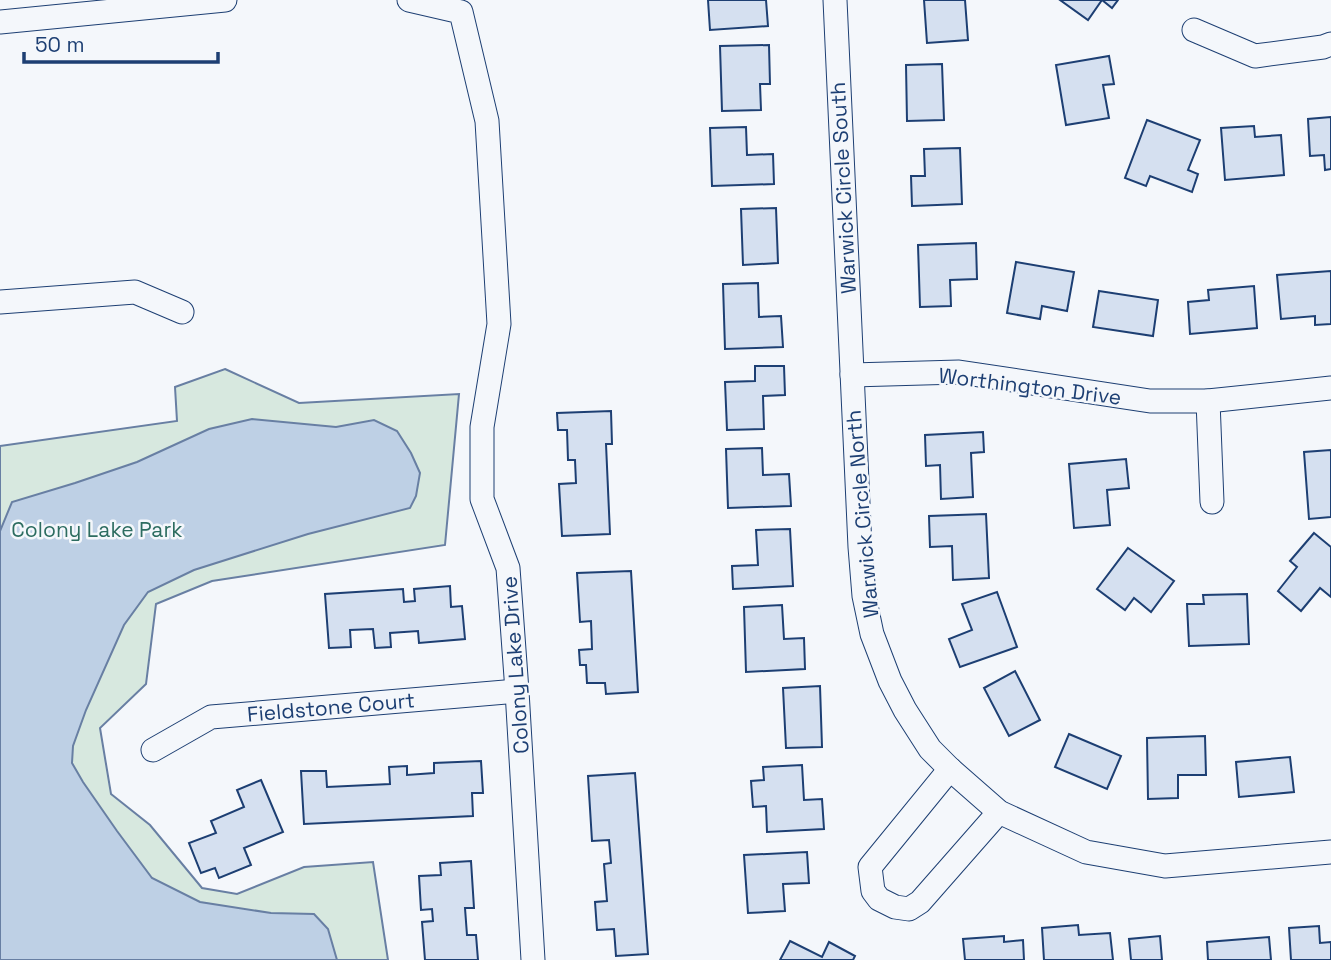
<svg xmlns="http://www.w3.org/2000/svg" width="1331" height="960" font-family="'Space Grotesk',sans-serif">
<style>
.green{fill:#d7e8df;stroke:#687fa3;stroke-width:2}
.water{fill:#bed0e5;stroke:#687fa3;stroke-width:2}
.building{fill:#d5e0f0;stroke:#1d3f73;stroke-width:2}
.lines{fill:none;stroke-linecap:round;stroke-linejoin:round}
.street-casing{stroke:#1d3f73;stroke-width:25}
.street{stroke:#f4f7fb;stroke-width:23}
.labels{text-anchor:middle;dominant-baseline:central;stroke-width:5;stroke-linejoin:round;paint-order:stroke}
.street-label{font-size:21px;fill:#1d3f73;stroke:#f4f7fb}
.park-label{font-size:21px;fill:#2c6c60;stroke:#f4f7fb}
</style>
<rect width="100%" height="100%" fill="#f4f7fb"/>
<path class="green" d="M225,369l74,34 160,-9 -14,151 -233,36 -56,23 -10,80 -46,44 11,66 39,31 52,63 35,6 67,-27 69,-5 15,98h-388v-514l177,-25 -2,-34z"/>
<path class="water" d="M252,419l84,8 38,-7 23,11 14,22 9,20 -4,23 -6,12 -102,26 -114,36 -46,22 -24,33 -38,85 -13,36 -1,17 11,19 34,49 35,47 48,24 71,11 43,1 14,15 9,31h-337v-429l12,-29 63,-19 62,-21 72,-33z"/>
<g class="building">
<path d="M708,0h58l2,26 -58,4z"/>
<path d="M924,0h41l3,40 -41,3z"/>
<path d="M1060,0h58l-6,8 -10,-8 -14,20z"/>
<path d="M769,45l1,39h-10l1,26 -39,1 -2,-65z"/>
<path d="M1109,56l5,28 -11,1 6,33 -43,7 -10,-60z"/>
<path d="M942,64l2,56 -37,1 -1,-56z"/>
<path d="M1331,117v52l-6,1 -1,-15 -14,1 -2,-37z"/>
<path d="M1147,120l53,20 -12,30 10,4 -6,18 -42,-16 -4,10 -21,-8z"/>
<path d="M1254,126l1,11 26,-2 3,40 -59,5 -4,-52z"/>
<path d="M746,127l1,28 26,-1 1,30 -62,2 -2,-58z"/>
<path d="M960,148l2,56 -50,2 -1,-30h14l-1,-27z"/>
<path d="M776,208l2,55 -35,2 -2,-56z"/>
<path d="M976,243l1,36 -27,1 1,26 -31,1 -2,-62z"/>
<path d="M1016,262l58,10 -7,39 -25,-5 -2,13 -33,-6z"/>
<path d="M1331,271v53l-16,1v-9l-34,3 -4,-44z"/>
<path d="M758,283l1,34 22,-1 2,31 -58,2 -2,-65z"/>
<path d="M1254,286l3,42 -67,6 -2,-32 21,-2 -1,-10z"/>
<path d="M1099,291l59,9 -5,36 -60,-9z"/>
<path d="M755,366h29l1,29 -22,1 1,33 -37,1 -2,-48 30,-1z"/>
<path d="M611,411l1,33h-6l4,90 -48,2 -3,-52 17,-1 -1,-23h-7l-1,-30h-9l-1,-17z"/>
<path d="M983,432l1,20 -13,1 2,44 -32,2 -1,-34 -14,1 -1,-31z"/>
<path d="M762,448l1,27 26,-1 2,32 -63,2 -2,-59z"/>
<path d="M1331,450v67l-22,2 -5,-67z"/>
<path d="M1126,459l3,29 -22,2 3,35 -36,3 -5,-64z"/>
<path d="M986,514l3,64 -36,2 -1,-34 -22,1 -1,-31z"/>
<path d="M790,529l3,57 -60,3 -1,-23 26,-1 -2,-35z"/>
<path d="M1314,533l17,14v50l-11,-9 -19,23 -23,-20 19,-24 -7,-6z"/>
<path d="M1128,548l46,33 -23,31 -17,-14 -9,12 -28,-21z"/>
<path d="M631,571l7,121 -32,2 -1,-11h-18l-1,-18h-6l-1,-15 13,-1 -1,-28 -11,1 -3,-49z"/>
<path d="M450,586l1,21 11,-1 3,33 -46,4 -1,-12 -28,2 1,14 -16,1 -2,-19 -23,1 1,17 -22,1 -4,-54 78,-5 1,13 11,-1 -1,-12z"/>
<path d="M997,592l20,55 -57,20 -11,-28 23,-9 -10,-26z"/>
<path d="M1247,594l2,50 -60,2 -2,-42h17l-1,-9z"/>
<path d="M782,605l2,34 20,-1 1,31 -59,3 -2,-65z"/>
<path d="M1015,671l25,49 -31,16 -25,-48z"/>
<path d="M820,686l2,61 -36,1 -3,-60z"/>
<path d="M1069,734l52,22 -14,33 -52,-22z"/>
<path d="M1205,736l1,39h-28v23l-30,1 -1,-61z"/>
<path d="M1290,757l4,35 -55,5 -3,-35z"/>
<path d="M481,761l2,32h-11l1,23 -169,8 -3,-53h25l1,16 63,-3 -1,-17 18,-1v9l27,-2v-10z"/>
<path d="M802,765l2,35 18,-1 2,30 -57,3 -1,-26 -13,1 -2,-26 13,-1 -1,-13z"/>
<path d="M635,773l13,181 -32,2 -2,-27 -17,1 -2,-28 12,-1 -3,-37 7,-1 -2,-23 -17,1 -4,-65z"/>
<path d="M261,780l22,52 -39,16 7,17 -32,13 -4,-10 -14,5 -12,-30 27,-10 -5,-12 33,-14 -7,-17z"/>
<path d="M807,852l2,31 -26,1 2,27 -37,2 -4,-58z"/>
<path d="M471,861l3,47h-9l2,27h9l2,25h-53l-3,-38 11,-1 -1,-12 -11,1 -2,-34 22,-1 -1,-12z"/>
<path d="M1078,925l1,10 31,-2 3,27h-69l-2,-32z"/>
<path d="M1319,926l1,17 11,-1v18h-40l-2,-32z"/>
<path d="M1004,936v6l19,-2 1,20h-59l-2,-21z"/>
<path d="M1160,936l2,24h-31l-2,-21z"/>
<path d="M1269,937l2,23h-63l-1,-18z"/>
<path d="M790,941l32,16 7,-15 26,14 -2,4h-73z"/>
</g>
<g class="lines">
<g class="street-casing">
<g id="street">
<path d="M409,0l52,12 26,109 12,203 -17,103v72l26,69 9,123 16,269"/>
<path d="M835,0l25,547 4,49 8,38 18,47 15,29 25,39 20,20 49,43 87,40 79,14 166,-14"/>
<path d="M0,22l225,-22"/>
<path d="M1194,30l61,26 68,-9 8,-3"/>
<path d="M0,302l135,-10 47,20"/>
<path d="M852,375l107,-3 191,29h58l123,-13"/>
<path d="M1208,401l4,101"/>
<path d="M153,750l58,-33 306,-26"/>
<path d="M950,769l-80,98 3,24 6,8 16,8 14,2 11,-7 79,-90"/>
</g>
</g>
<use href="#street" class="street"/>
</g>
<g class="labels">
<g class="street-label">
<text transform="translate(843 188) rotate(-93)">Warwick Circle South</text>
<text transform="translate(1030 386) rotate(7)">Worthington Drive</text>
<text transform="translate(862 514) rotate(-95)">Warwick Circle North</text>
<text transform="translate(515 665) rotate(-94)">Colony Lake Drive</text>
<text transform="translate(331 707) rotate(-5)">Fieldstone Court</text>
</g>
<g class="park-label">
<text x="97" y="529">Colony Lake Park</text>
</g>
</g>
<path d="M24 52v10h194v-10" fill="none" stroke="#1d3f73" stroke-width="3.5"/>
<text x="35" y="52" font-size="21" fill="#1d3f73" stroke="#f4f7fb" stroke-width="5" paint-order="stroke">50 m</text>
</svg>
